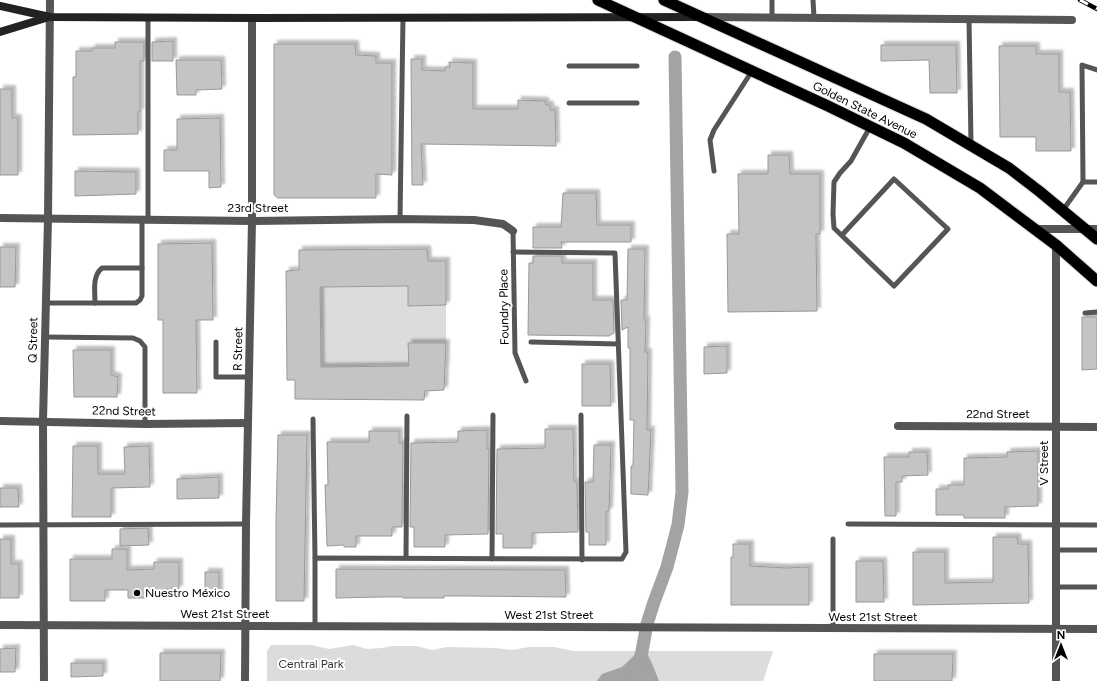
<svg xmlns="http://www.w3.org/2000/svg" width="1097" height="681" font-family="Figtree,sans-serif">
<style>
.green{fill:#dcdcdc}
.water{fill:#a3a3a3}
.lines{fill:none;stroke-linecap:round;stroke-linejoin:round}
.canal{stroke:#a3a3a3;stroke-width:13}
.building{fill:#c4c4c4;stroke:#999;filter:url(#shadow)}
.trunk-casing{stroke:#dbdbdb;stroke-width:13}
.service{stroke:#555;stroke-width:5}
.minor{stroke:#555;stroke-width:8}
.tertiary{stroke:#555;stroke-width:8}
.secondary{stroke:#222;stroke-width:8}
.trunk{stroke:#000;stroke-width:11}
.rail-casing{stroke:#000;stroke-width:4.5}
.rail{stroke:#fff;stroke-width:3;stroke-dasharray:9;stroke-linecap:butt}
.poi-dot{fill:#000;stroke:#fff;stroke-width:1.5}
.labels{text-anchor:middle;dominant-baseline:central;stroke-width:4;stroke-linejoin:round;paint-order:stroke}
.street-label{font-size:12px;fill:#000;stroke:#fff}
.poi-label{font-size:12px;fill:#000;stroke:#fff;text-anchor:start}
.park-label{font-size:12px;fill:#333;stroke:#fff}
</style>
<defs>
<filter id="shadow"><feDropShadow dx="3.5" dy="-3.5" stdDeviation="1" flood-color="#0004"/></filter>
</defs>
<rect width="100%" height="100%" fill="#fff"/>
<g class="green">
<path d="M408,286v19h38v38h-38l1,23 -88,1 -1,-80z"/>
<path d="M271,645h40l18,4 24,-4 14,4 15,-1 10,-2h24l16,4 15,-3 48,1 17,2 17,-3h25l20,4h199l-10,30h-496v-30z"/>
</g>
<path class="water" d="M639,651l7,1 5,9 8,20h-62l5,-7 20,-7z"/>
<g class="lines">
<path class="canal" d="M634,681l8,-30 5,-27 7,-22 13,-35 11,-42 4,-33 -7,-435"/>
</g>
<g class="building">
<path d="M173,41v20h-21v-19z"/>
<path d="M115,42h29v19h-4v51h-2v22l-65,1v-58h3v-26h16v-3h23z"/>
<path d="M274,44h81l1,11 20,1v7h16v112l-16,-1v24h-98l-4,-3z"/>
<path d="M881,45h75l1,48h-27l-1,-33 -48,1z"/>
<path d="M999,46h37v8h23v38h11l1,59h-35v-14h-36z"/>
<path d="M411,59h11v11l23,1v-4h5l-1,-5 24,1v46h45v-9l27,1 1,4h4v5h5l1,36 -135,-2 2,41h-11z"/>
<path d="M176,60h45l1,29 -26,1v5h-19z"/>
<path d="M0,89h12v29h6v57h-18z"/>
<path d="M220,118l1,69 -12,1v-17h-45v-21h13v-31z"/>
<path d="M768,155h21l1,19h30v60h-4l1,77 -89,1 -1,-78h12l-1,-60h30z"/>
<path d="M75,171l61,1v22l-61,2z"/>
<path d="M563,193h33l1,32h34v17h-70l1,6h-29v-21h28z"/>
<path d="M212,243l1,77h-17l1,73h-34v-73h-5v-76z"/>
<path d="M0,247h16l-1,40h-15z"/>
<path d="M427,249l1,12h18v44l-38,1v-20l-88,1 1,80 88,-1 -1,-23h38l-2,47 -19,1 -1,9 -129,-1v-19h-8l-1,-109 13,-1v-20z"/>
<path d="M628,249h17l-1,71h2l-1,32h3l-1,78h4l-3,65 -17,-1v-28h2l1,-46h-4v-72h-2v-21l-6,3 -1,-30h6z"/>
<path d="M533,256h29v7h31v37h20l1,33 -5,3 -81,-1 1,-72h4z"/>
<path d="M1082,317h15v52l-15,1z"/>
<path d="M727,346v27l-23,1v-27z"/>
<path d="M73,350h38v25l7,2 -1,20h-43z"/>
<path d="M582,364h28l1,42h-29z"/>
<path d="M545,429h28l1,53h3l1,50 -46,1v15h-29v-14h-7l1,-85 48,-1z"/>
<path d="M487,430v19h2l-1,85 -43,1v12h-31v-20h-4l1,-84 47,-1v-11z"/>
<path d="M369,431h30v12h4l-1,84h-10v9h-36v11h-12v-2l-17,1 -2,-61h3l-1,-43h42z"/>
<path d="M278,435h29l-3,166h-28v-80z"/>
<path d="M594,445h17l-2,66h-3v34h-17v-13h-3l-1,-50h8z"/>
<path d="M73,446h25v28h27l-1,-27 25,-1 1,41 -39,1v29h-39z"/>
<path d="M1038,451v55l-33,1v11h-41v-3h-28v-26h12v-4h16v-27l43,-1v-5z"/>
<path d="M909,452h18l1,23 -26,1v6h-6v34h-11l-1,-59h25z"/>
<path d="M219,477v21l-42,1v-20z"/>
<path d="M0,488h18l1,19h-19z"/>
<path d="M148,528l1,17 -29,1v-17z"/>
<path d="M993,537h24l1,7h10l1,59 -116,2v-53h32v31l48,-1z"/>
<path d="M0,539h11v25h8v34h-19z"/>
<path d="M733,544h17v22l36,2 23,-1v38h-78v-48h2z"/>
<path d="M112,549h15v21l27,-1v-7h25v27l-33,1v8h-18v-8h-23v11h-35v-42h42z"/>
<path d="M856,561h27l1,41h-28z"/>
<path d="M336,569l229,1 1,27 -100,-1h-22v2h-41v-1h-21l-46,1z"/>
<rect x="205" y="572" width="14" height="26"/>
<path d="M16,648l-1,24h-15v-23z"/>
<path d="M160,653h61l-1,28h-60z"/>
<path d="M874,654h79l-1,27h-78z"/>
<path d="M71,663h32v13l-32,1z"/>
</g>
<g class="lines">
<g class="trunk-casing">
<g id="trunk">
<path d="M598,0l230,106 76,37 76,45 76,57 41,36"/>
<path d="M664,0l262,119 83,49 30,23 58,48"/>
</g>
</g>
<g class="service">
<path d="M772,0v17"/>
<path d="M813,0l1,17"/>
<path d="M148,18v202"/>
<path d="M969,19l2,125"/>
<path d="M569,66h68"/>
<path d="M1097,70l-15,-5 1,117h14"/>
<path d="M569,103h68"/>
<path d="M714,171l-4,-31 4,-10 38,-59"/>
<path d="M1063,210l20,-28"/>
<path d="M400,219l3,-202"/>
<path d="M513,231l2,122 11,28"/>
<path d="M842,235l52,-56 54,50 -54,57 -60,-58 -1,-14 1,-32 6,-9 11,-12 19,-34"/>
<path d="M46,303h90l4,-3 2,-4v-76"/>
<path d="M95,303c0,-12 -3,-27 7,-35h40"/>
<path d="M1085,313l12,-1"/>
<path d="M45,337l88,1 7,3 5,6v77"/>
<path d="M216,342v35h33"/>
<path d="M531,342l87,2"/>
<path d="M581,415l1,145"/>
<path d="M313,419l2,139"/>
<path d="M848,524l249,1"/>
<path d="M0,525l246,-1"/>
<path d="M833,539v90"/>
<path d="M1056,550h41"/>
<path d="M406,558l1,-142"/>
<path d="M492,559l1,-144"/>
<path d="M1056,587h41"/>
<path d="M315,627v-69l307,1 4,-7 -11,-299 -102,-1"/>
</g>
<g class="minor">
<path d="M703,17l369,3"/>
<path d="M0,218l252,3 148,-2 74,1 29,4 10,7"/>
<path d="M0,421l145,3 103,-1"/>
<path d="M898,426l199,1"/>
<path d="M245,681l1,-157 6,-303v-203"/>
<path d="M1056,681v-436"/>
</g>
<g class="tertiary">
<path d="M1034,229h63"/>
<path d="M0,625l1097,4"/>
<path d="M44,681l-1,-260 5,-202 2,-219"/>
</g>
<g class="secondary">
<path d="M0,6l50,11 202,1 446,-1"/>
<path d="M0,32l49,-15"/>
</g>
<use href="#trunk" class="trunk"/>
<g class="rail-casing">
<path id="rail" d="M1080,0l17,9"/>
</g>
<use href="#rail" class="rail"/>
</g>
<circle class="poi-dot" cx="137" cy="593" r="4"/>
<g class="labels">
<g class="street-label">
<text transform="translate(865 110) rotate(26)">Golden State Avenue</text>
<text x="258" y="208">23rd Street</text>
<text transform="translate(504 307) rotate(-91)">Foundry Place</text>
<text transform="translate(33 340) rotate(-89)">Q Street</text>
<text transform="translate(238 349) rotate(-89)">R Street</text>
<text transform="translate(124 411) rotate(1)">22nd Street</text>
<text x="998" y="414">22nd Street</text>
<text transform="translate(1044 463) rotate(-90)">V Street</text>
<text x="225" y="614">West 21st Street</text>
<text x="549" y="615">West 21st Street</text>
<text x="873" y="617">West 21st Street</text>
</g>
<g class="poi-label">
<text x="145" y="593">Nuestro México</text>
</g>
<g class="park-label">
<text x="311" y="664">Central Park</text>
</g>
</g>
<g transform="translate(1061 645)" stroke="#ffffff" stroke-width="3" paint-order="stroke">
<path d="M0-3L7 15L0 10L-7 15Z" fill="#000000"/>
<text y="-6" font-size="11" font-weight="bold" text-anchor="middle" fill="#000000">N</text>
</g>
</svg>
